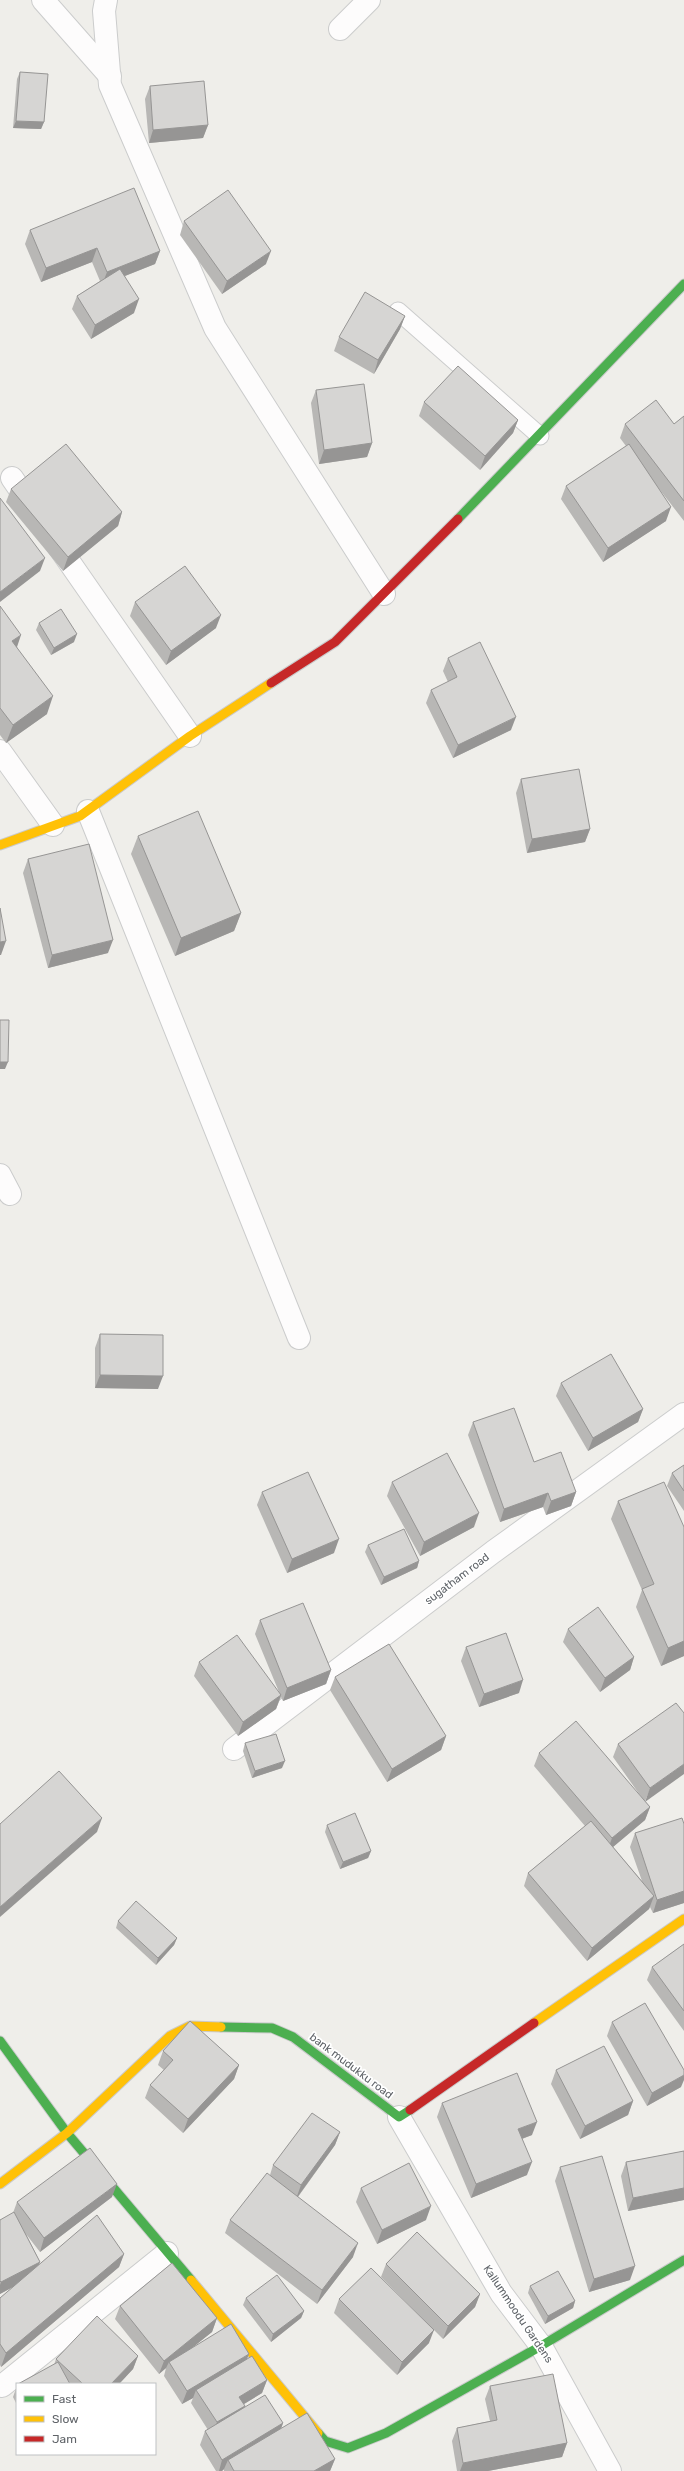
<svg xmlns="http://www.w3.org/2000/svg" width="684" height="2471" font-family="Rubik,sans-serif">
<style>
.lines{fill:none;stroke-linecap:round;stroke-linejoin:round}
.lane-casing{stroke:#cbcccc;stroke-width:19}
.street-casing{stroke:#cbcccc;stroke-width:24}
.fast-casing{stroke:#cacacb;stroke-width:11}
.slow-casing{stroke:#cacacb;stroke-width:11}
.jam-casing{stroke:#cacacb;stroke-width:11}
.lane{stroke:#fdfcfc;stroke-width:17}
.street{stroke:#fdfcfc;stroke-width:22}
.fast{stroke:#4caf50;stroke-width:9}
.slow{stroke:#ffc107;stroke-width:9}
.jam{stroke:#c62828;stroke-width:9}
.wall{fill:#b8b7b5}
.shaded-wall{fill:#969594}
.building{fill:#d6d5d3;stroke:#969594}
.labels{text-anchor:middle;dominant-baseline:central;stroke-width:3.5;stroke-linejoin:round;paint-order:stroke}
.street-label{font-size:11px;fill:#5f6368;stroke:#fff}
</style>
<rect width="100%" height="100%" fill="#efeeea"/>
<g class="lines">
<g class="lane-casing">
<path id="lane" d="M398,311l142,125"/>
</g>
<g class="street-casing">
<g id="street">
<path d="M43,0l67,76"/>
<path d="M106,0l-2,11 6,74 105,243 169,266"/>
<path d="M340,29l29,-29"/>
<path d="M12,478l22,32"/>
<path d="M54,540l136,196"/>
<path d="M0,751l53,74"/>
<path d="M88,811l211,527"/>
<path d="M0,1175l10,19"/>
<path d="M234,1749l259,-197 191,-138"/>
<path d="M399,2117l102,176 40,53 69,125"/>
<path d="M2,2386l165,-133"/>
</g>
</g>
<g class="fast-casing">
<g id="fast">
<path d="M458,519l226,-235"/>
<path d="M221,2027l51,1 21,9 106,80 11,-7"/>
<path d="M0,2041l67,92 124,147"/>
<path d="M318,2433l7,8 23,7 38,-15 155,-87 143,-86"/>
</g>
</g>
<g class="slow-casing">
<g id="slow">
<path d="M0,845l80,-29 110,-80 81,-53"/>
<path d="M534,2023l150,-104"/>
<path d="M0,2184l67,-51 103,-97 20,-10 31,1"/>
<path d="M191,2280l127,153"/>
</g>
</g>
<g class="jam-casing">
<g id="jam">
<path d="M271,683l64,-41 123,-123"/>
<path d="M410,2110l124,-87"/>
</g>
</g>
<use href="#lane" class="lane"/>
<use href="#street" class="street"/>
<use href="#fast" class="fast"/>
<use href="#slow" class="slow"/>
<use href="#jam" class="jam"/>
</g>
<g class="wall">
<path d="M20,72l24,50 -3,7 -28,-1 4,-49z"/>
<path d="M150,86l58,39 -5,13 -54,5 -4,-44z"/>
<path d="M184,221l82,43 -44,30 -42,-59z"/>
<path d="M30,230l130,21 -5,13 -30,12 9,37 -43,26 -19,-30 5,-13 23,-15 -8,-19 -51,20 -16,-38z"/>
<path d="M405,316l-5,13 -26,45 -40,-23 5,-14z"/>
<path d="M316,390l56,53 -5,14 -48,7 -8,-61z"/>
<path d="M424,402l94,18 -5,13 -33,37 -61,-54z"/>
<path d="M684,416v105l-31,-40 13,40 -63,41 -42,-63 5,-13 60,-40 -6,-8 5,-14h49z"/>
<path d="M11,489l111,23 -4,14 -55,45 -57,-69z"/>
<path d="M135,602l81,26 -50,37 -36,-49z"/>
<path d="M0,606l17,41 30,67 -41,29 -6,-8z"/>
<path d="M39,623l35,19 -23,13 -15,-25z"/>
<path d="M448,658l63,72 -58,28 -27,-55 5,-13 17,-8 -5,-11z"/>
<path d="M521,779l69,50 -5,13 -58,11 -11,-60z"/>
<path d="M138,836l103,77 -7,18 -59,25 -44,-102z"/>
<path d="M28,859l80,94 -60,15 -25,-95z"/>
<path d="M100,1334l58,55 -63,-1v-40z"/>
<path d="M561,1383l82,26 -5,13 -50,29 -32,-55z"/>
<path d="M473,1422l61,40 42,30 -5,14 -25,9 -3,-8 -43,15 -32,-87z"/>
<path d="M684,1465v46l-17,-25 5,-13z"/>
<path d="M392,1482l82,45 -54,29 -33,-60z"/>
<path d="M262,1492l72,61 -47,20 -30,-68z"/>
<path d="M618,1501l66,26v129l-23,10 -25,-59 6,-17 -31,-71z"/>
<path d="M368,1545l51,16 -2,7 -36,17 -16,-33z"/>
<path d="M260,1620l71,50 -5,14 -43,17 -2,-4 -5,12 -38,27 -44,-60 5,-14 80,30 -24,-58z"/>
<path d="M568,1629l66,28 -4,13 -30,22 -37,-50z"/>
<path d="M466,1647l53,46 -40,14 -18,-46z"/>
<path d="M335,1677l111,59 -5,14 -54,32 -57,-92z"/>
<path d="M684,1713l-39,88 5,6 -5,13 -32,27 29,34 -12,-34 5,-14 49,-9v79l-31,10 -3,-6 -1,2 -62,52 -63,-75 4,-13 57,-47 -51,-60 5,-13 103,45 -29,-41 5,-13z"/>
<path d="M245,1743l37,25 -30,10 -9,-27z"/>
<path d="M327,1825l44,26 -3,7 -28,11 -15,-37z"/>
<path d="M118,1921l59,17 -3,7 -18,20 -40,-37z"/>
<path d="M684,1944v87l-37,-51 5,-13z"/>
<path d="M612,2022l69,65 -34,19 -40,-70z"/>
<path d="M163,2051l76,14 -5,14 -51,54 -38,-35 5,-13 14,-15 -6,-5z"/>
<path d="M556,2070l77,31 -5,14 -48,24 -29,-55z"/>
<path d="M442,2103l90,32 -10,4 5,36 -56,23 -34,-81z"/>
<path d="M340,2132l-5,13 -37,52 55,60 -36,47 -92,-71 5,-13 40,-45 3,-10z"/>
<path d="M684,2151v49l-56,11 -7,-35 5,-14z"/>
<path d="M560,2167l70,113 -41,12 -34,-111z"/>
<path d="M361,2188l65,32 -49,24 -21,-42z"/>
<path d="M112,2197l-72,55 -14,-18 14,28 -1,2 85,-10 -5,13 -118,100 -1,-2v-67l13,-11 -13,7v-74l13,-7 4,-11z"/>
<path d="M386,2264l94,30 -5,13 -32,32 -62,-62z"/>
<path d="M530,2286l45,15 -2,7 -28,16 -17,-31z"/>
<path d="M246,2298l58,13 -3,7 -30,24 -28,-37z"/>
<path d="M339,2299l90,44 -32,32 -63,-62z"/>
<path d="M120,2306l97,12 -5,14 -21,16 56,11 20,21 -5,13 -18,11v4l39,15 -2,6 54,30 -5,12h-106v-2l-2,2h-6l-16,-26 5,-14 3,-1 -17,-27 2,-5 -11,6 -18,-28 2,-8 -7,6 -44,-55z"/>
<path d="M138,2356l-5,13 -14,15h-101l36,-19 2,-6z"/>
<path d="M17,2386v19l-4,-8z"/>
<path d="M490,2386l77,57 -5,14 -74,14h-31l-5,-30 5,-13 33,-7 -5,-22z"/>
</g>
<g class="shaded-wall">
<path d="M16,121l28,1 -3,7 -28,-1z"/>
<path d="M208,125l-5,13 -54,5 4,-13z"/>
<path d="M97,248l-5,14 -51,20 5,-14z"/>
<path d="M160,251l-5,13 -53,21 5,-13z"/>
<path d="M271,251l-5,13 -44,30 5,-13z"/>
<path d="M139,299l-5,14 -43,26 4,-14z"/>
<path d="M405,316l-5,13 -26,45 4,-14z"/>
<path d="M518,420l-5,13 -33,37 5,-14z"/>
<path d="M372,443l-5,14 -48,7 5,-14z"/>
<path d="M671,507l-5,14 -63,41 5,-14z"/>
<path d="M122,512l-4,14 -55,45 5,-14z"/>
<path d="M45,558l-5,13 -40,31v-10z"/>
<path d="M221,615l-5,13 -50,37 5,-14z"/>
<path d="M77,634l-3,8 -23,13 3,-7z"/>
<path d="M21,635l-6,18 -3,-12z"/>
<path d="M53,696l-6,18 -41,29 7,-18z"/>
<path d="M516,717l-5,13 -58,28 5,-13z"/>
<path d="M590,829l-5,13 -58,11 5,-14z"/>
<path d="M241,913l-7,18 -59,25 6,-18z"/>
<path d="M113,940l-5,13 -60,15 4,-13z"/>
<path d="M6,941l-5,14h-1v-13z"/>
<path d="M0,1062h8l-3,7h-5z"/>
<path d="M100,1375l63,1 -5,13 -63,-1z"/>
<path d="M643,1409l-5,13 -50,29 5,-13z"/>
<path d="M576,1492l-5,14 -25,9 5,-14z"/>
<path d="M548,1493l-5,14 -43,15 4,-13z"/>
<path d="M479,1513l-5,14 -54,29 4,-14z"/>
<path d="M339,1539l-5,14 -47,20 5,-14z"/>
<path d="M419,1561l-2,7 -36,17 3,-8z"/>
<path d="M684,1641v15l-23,10 7,-18z"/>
<path d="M634,1657l-4,13 -30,22 5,-14z"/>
<path d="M331,1670l-5,14 -43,17 4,-13z"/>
<path d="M523,1680l-4,13 -40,14 5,-13z"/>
<path d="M281,1695l-5,14 -38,27 5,-14z"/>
<path d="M446,1736l-5,14 -54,32 5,-13z"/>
<path d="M285,1761l-3,7 -30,10 3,-7z"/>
<path d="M684,1764v10l-39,28 5,-14z"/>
<path d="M650,1807l-5,13 -38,32 5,-14z"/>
<path d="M102,1818l-5,14 -97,85v-10z"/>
<path d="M371,1851l-3,7 -28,11 3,-7z"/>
<path d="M684,1891v12l-31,10 4,-13z"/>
<path d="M654,1896l-5,13 -62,52 5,-13z"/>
<path d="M177,1938l-3,7 -18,20 2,-7z"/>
<path d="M239,2065l-5,14 -51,54 5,-14z"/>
<path d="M684,2075v5l-3,7 -34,19 5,-13z"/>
<path d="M633,2101l-5,14 -48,24 5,-13z"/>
<path d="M537,2122l-5,13 -19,7 5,-13z"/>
<path d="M340,2132l-5,13 -39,54 5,-14z"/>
<path d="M532,2162l-5,13 -56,23 5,-14z"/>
<path d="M117,2184l-5,13 -72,55 4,-14z"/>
<path d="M684,2188v12l-56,11 5,-13z"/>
<path d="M431,2206l-5,14 -49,24 5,-14z"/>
<path d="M358,2243l-5,14 -36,47 5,-14z"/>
<path d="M124,2254l-5,13 -118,100 5,-14z"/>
<path d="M40,2262l-5,13 -35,19v-9l1,-3z"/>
<path d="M635,2266l-5,14 -41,12 5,-13z"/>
<path d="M480,2294l-5,13 -32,32 5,-13z"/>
<path d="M575,2301l-2,7 -28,16 3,-8z"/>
<path d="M304,2311l-3,7 -30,24 2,-8z"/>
<path d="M217,2318l-5,14 -41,33 -2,-3 -3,6 -7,6 5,-13z"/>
<path d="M434,2330l-5,13 -32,32 5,-13z"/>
<path d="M249,2354l-5,13 -48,23 -3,8 -11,6 5,-13z"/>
<path d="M138,2356l-5,13 -14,15h-8z"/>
<path d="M267,2380l-5,13 -28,17 5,-13z"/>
<path d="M245,2406l-5,13 -28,17 5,-14z"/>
<path d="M283,2423l-5,14 -50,23 -4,9 -2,2h-3l3,-11z"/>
<path d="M567,2443l-5,14 -74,14h-28l3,-8z"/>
<path d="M335,2459l-5,12h-16z"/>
</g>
<g class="building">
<path d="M20,72l28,2 -4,48 -28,-1z"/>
<path d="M204,81l4,44 -55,5 -3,-44z"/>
<path d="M134,188l26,63 -53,21 -10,-24 -51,20 -16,-38z"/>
<path d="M228,190l43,61 -44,30 -43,-60z"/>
<path d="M120,269l19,30 -44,26 -18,-29z"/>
<path d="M365,292l40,24 -27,44 -39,-23z"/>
<path d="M458,366l60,54 -33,36 -61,-54z"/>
<path d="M364,384l8,59 -48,7 -8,-60z"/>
<path d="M656,400l18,24 10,-8v85l-59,-77z"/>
<path d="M66,444l56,68 -54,45 -57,-68z"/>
<path d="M629,444l42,63 -63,41 -42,-62z"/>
<path d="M0,498l45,60 -45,34z"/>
<path d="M185,566l36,49 -50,36 -36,-49z"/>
<path d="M0,606l21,29 -9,6 41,55 -40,29 -13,-17z"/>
<path d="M61,609l16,25 -23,14 -15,-25z"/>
<path d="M480,642l36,75 -58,28 -27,-55 26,-13 -9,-19z"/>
<path d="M579,769l11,60 -58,10 -11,-60z"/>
<path d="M198,811l43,102 -60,25 -43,-102z"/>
<path d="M89,844l24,96 -61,15 -24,-96z"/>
<path d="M0,908l6,33 -6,1z"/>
<path d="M0,1020h9l-1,42h-8z"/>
<path d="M100,1334l63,1v41l-63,-1z"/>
<path d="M611,1354l32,55 -50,29 -32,-55z"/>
<path d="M514,1408l20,54 27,-10 15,40 -25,9 -3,-8 -44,16 -31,-87z"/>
<path d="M447,1453l32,60 -55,29 -32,-60z"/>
<path d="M684,1465v26l-12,-18z"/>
<path d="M308,1472l31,67 -47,20 -30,-67z"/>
<path d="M664,1482l20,45v114l-16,7 -26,-59 12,-5 -36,-83z"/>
<path d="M404,1529l15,32 -35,16 -16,-32z"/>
<path d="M303,1603l28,67 -44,18 -27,-68z"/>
<path d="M598,1607l36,50 -29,21 -37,-49z"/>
<path d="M506,1633l17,47 -39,14 -18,-47z"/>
<path d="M237,1635l44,60 -38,27 -44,-60z"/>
<path d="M389,1644l57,92 -54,33 -57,-92z"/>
<path d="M676,1703l8,10v51l-34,24 -32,-44z"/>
<path d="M576,1721l74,86 -38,31 -73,-85z"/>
<path d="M276,1734l9,27 -30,10 -10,-28z"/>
<path d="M59,1771l43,47 -102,89v-83z"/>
<path d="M355,1813l16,38 -28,11 -16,-37z"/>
<path d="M682,1818l2,6v67l-27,9 -22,-67z"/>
<path d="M591,1821l63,75 -62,52 -64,-75z"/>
<path d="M136,1901l41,37 -19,20 -40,-37z"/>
<path d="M684,1944v67l-32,-44z"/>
<path d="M645,2003l39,67v5l-32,18 -40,-71z"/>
<path d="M190,2021l49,44 -51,54 -38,-34 23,-25 -10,-9z"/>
<path d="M604,2046l29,55 -48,25 -29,-56z"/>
<path d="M517,2073l20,49 -19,7 14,33 -56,22 -34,-81z"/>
<path d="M312,2113l28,19 -39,53 -28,-20z"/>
<path d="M90,2148l27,36 -73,54 -27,-36z"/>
<path d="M684,2151v37l-51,10 -7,-36z"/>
<path d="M602,2156l33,110 -41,13 -34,-112z"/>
<path d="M409,2163l22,43 -49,24 -21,-42z"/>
<path d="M267,2173l91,70 -36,47 -92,-70z"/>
<path d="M14,2212l26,50 -39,20 -1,-1v-61z"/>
<path d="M97,2215l27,39 -118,99 -6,-9v-46z"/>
<path d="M417,2232l63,62 -32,32 -62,-62z"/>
<path d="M172,2263l45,55 -53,43 -44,-55z"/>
<path d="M371,2268l63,62 -32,32 -63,-63z"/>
<path d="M558,2271l17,30 -27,15 -18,-30z"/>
<path d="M277,2275l27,36 -31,23 -27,-36z"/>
<path d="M97,2316l41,40 -27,28h-28l-27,-25z"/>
<path d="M231,2324l18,30 -62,37 -18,-29z"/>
<path d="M252,2356l15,24 -28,17 6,9 -28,16 -21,-32z"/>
<path d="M58,2362l12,22h-52z"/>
<path d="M553,2374l14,69 -104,20 -6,-35 40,-8 -7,-34z"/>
<path d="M265,2395l18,28 -61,37 -17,-29z"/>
<path d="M307,2413l28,46 -21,12h-80l-6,-11z"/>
</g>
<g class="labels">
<g class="street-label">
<text transform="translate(457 1579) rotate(-37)">sugatham road</text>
<text transform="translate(351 2066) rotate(37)">bank mudukku road</text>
<text transform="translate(518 2314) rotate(56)">Kallummoodu Gardens</text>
</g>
</g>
<rect x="16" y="2383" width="140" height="72" fill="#ffffff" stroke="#bfc1c3"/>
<rect x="24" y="2396" width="20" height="6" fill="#4caf50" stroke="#bfc1c3"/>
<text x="52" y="2403" font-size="12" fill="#5f6368">Fast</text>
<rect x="24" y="2416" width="20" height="6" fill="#ffc107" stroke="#bfc1c3"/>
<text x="52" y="2423" font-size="12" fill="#5f6368">Slow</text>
<rect x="24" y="2436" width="20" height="6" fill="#c62828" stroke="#bfc1c3"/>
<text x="52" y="2443" font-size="12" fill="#5f6368">Jam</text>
</svg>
